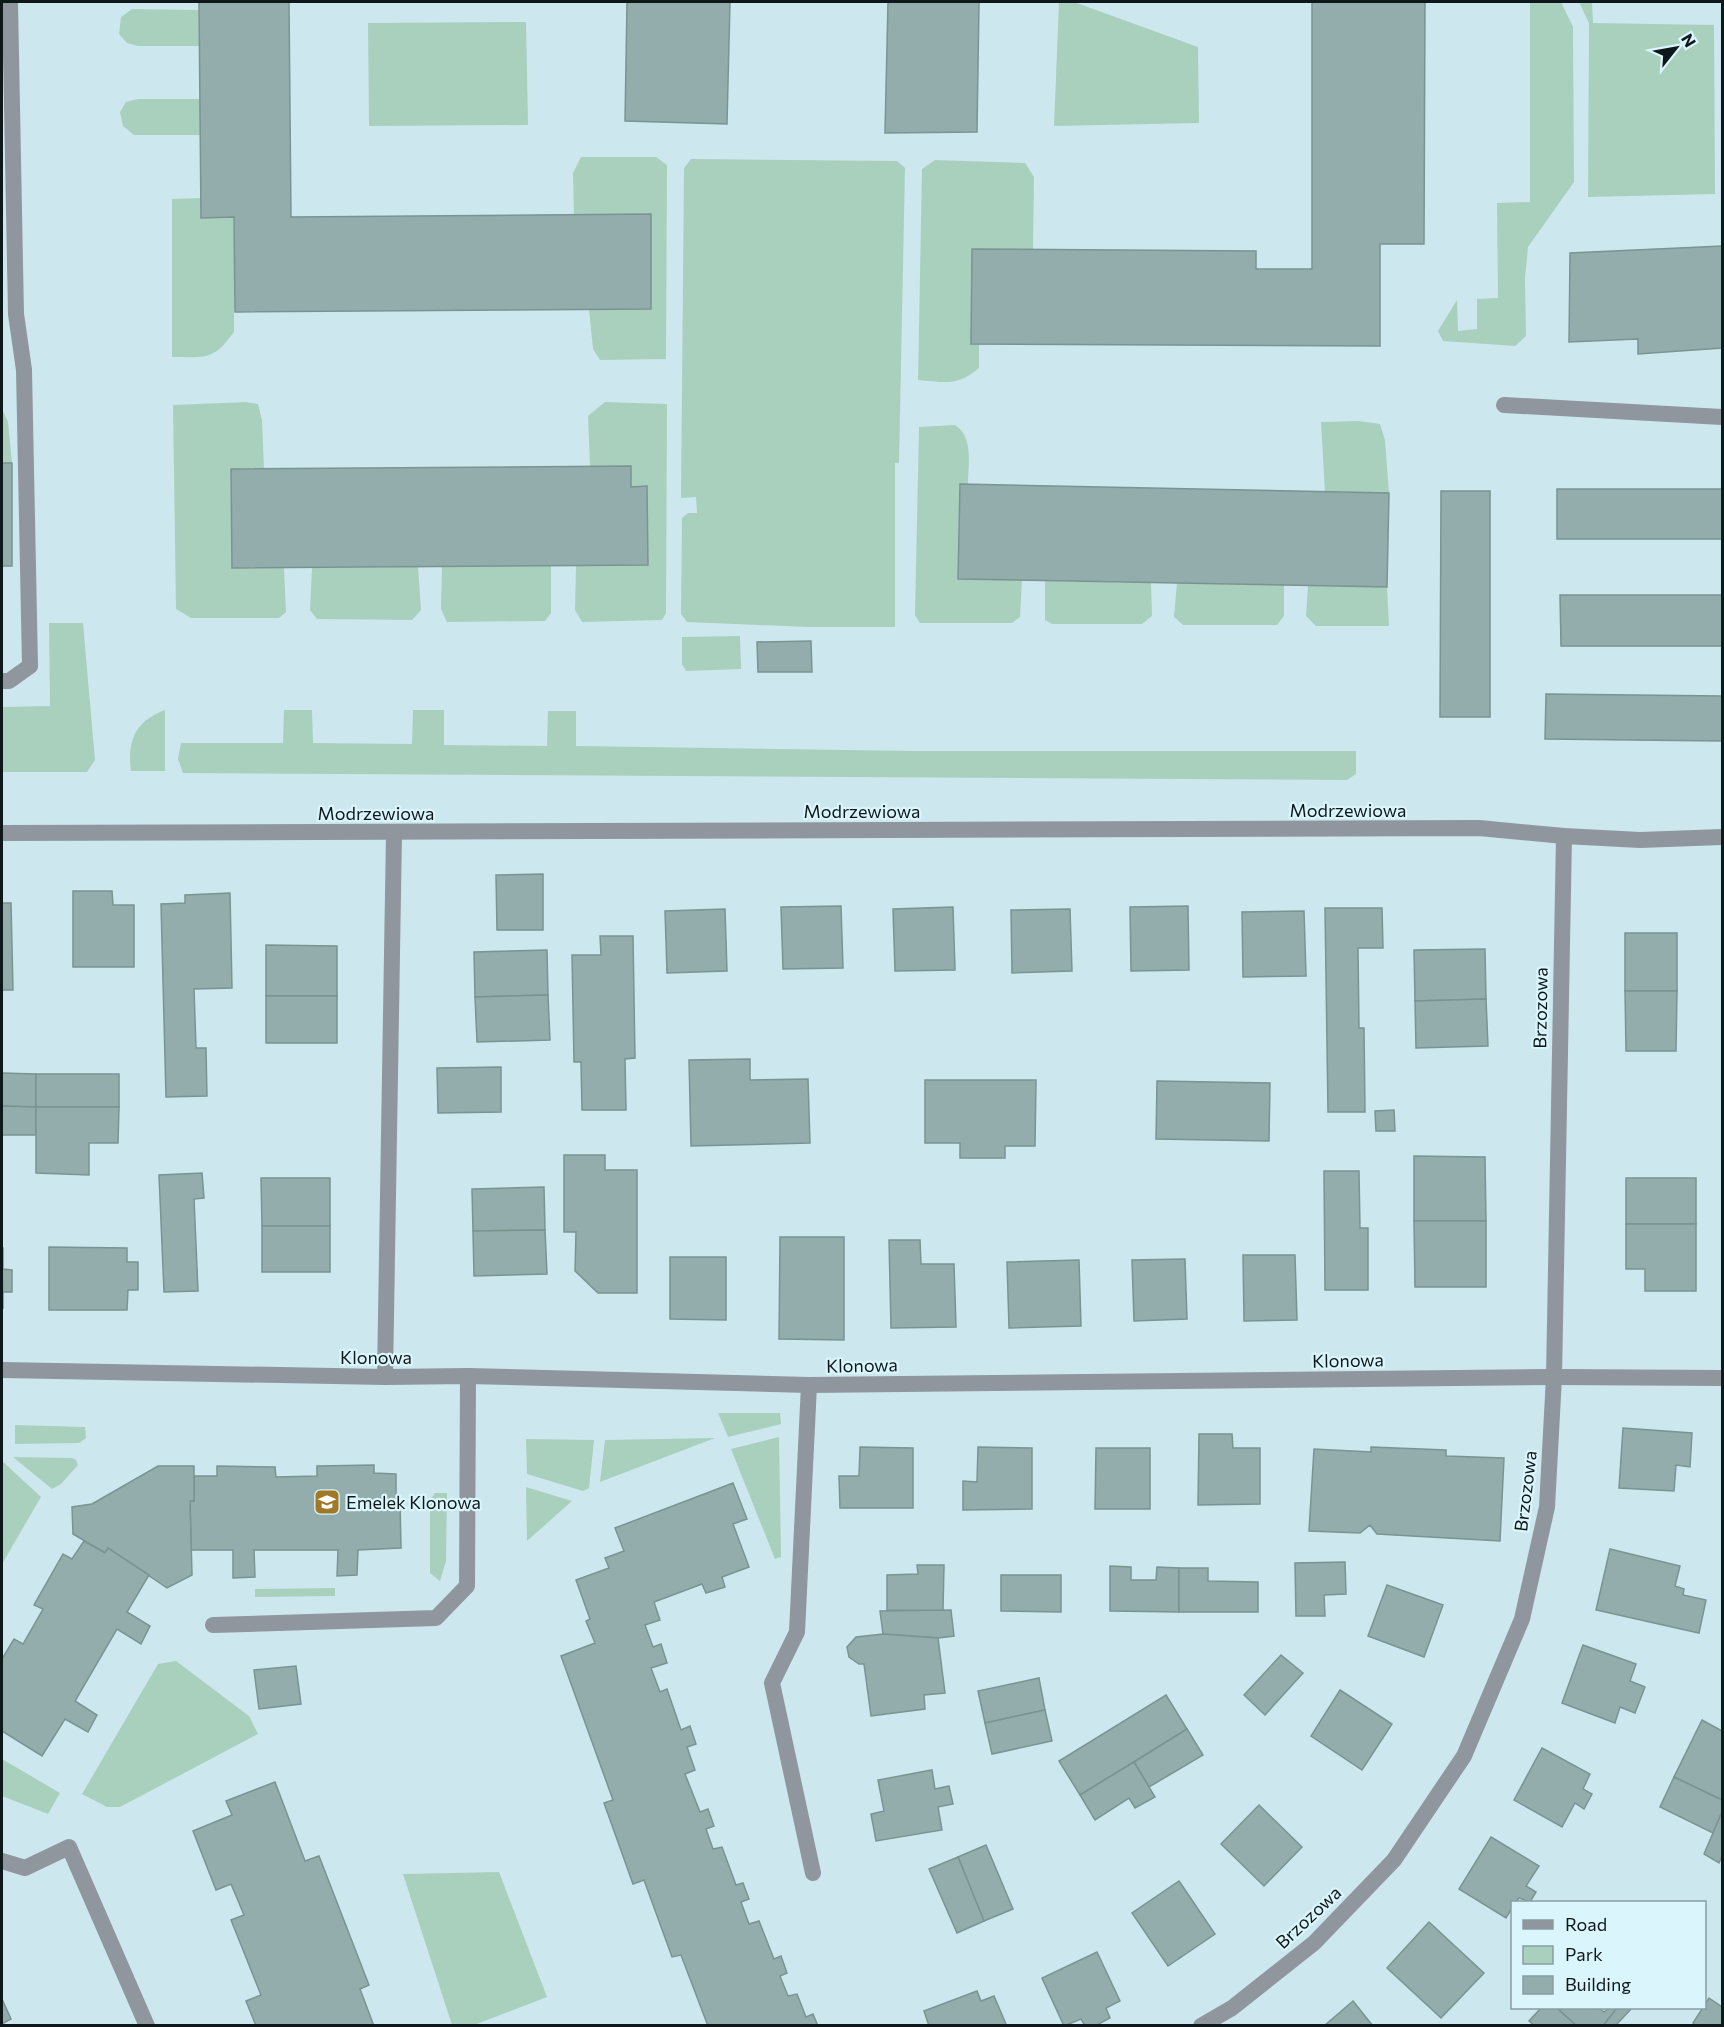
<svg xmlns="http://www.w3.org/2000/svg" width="1724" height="2027" font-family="Commissioner,sans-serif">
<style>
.green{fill:#a9d0bd}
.building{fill:#92adab;stroke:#7a9492;stroke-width:1.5}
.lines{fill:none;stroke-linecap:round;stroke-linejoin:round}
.service{stroke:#8f969d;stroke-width:16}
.minor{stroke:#8f969d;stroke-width:16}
.labels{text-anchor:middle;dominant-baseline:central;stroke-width:4.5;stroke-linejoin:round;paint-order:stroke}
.street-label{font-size:18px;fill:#0e181a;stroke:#daf5fc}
.poi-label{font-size:18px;fill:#0e181a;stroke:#daf5fc;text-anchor:start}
</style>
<rect width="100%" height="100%" fill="#cde7ef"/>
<g class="green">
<path d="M1059,2h15l124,45 1,76 -145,3z"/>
<path d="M1530,2h31l12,25 1,155 -46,65 -3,31 1,58 -11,10 -72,-5 -5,-10 19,-31 1,31 19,-2v-30l21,-1 -1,-95 33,-1z"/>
<path d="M1579,2h13l1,21 121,2 1,169 -127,3 1,-174z"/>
<path d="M132,9l67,1v36h-61l-11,-3 -8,-9 2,-17z"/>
<path d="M526,22l2,103 -159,1 -1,-103z"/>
<path d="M138,99h62l1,36h-67l-11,-9 -3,-14 6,-10z"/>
<path d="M581,157h75l11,8 -1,194 -66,1 -7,-11 -4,-40h62v-94h-77l-1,-42z"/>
<path d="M691,159l206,2 8,7 -6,295h-4v164h-85l-123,-5 -6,-8 1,-96 6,-5h9l-1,-16 -15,1 3,-330z"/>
<path d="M935,160l90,3 9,14 -1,72 -61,1 -1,94h8v24c-22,19 -35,14 -61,12l4,-211z"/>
<path d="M201,198v20l33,-1v115c-21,29 -28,25 -62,25v-158z"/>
<path d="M246,402l12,2 4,16 2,49 -33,1 1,98h52l2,44 -7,6h-88l-15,-9 -3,-204z"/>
<path d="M605,402l62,2 -1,209 -4,7 -80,2 -7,-12 1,-45h72l-1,-78h-16v-21h-41l-2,-50z"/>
<path d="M2,409l6,13 4,41h-10z"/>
<path d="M1359,421l21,3 5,16 4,53 -64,-1 -4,-70z"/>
<path d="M955,425c19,12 13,40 13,59l-8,1 -2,94 64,1 -2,37 -8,6h-92l-5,-8 4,-188z"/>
<path d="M551,566v47l-6,8 -98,1 -6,-13 1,-42z"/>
<path d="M418,567l3,43 -9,10 -95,-1 -7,-9 2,-42z"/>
<path d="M1045,581l106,2 1,33 -10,8h-90l-7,-4z"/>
<path d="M1177,583l107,2v31l-7,9h-94l-9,-8z"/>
<path d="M1308,586l79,1 2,39h-73l-10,-10z"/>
<path d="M49,623h34l12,137 -8,12h-85v-65l48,-1z"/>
<path d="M740,636l1,33 -55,2 -4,-7v-27z"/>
<path d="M165,710v61h-34c-4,-30 4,-50 34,-61z"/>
<path d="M284,710h28l1,33 99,1 1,-34h31v35l103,1 1,-35h28v35l335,5h445v23l-9,6 -1164,-7 -5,-14 3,-16h102z"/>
<path d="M718,1413h62l1,11 -53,13z"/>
<path d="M15,1425l70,2 1,11 -7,5 -64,1z"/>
<path d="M779,1437l2,120 -6,2 -44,-110z"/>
<path d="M715,1438l-115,44 5,-42z"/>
<path d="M526,1439l68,1 -5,48 -6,3 -56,-17z"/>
<path d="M13,1457l59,1 4,2 2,5 -17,19 -9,5z"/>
<path d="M2,1461l39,36 -39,67z"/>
<path d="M526,1487l46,14 -45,40z"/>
<path d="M435,1493h12l-1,68 -6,20 -10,-8v-73z"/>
<path d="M335,1588v8l-80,1v-8z"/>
<path d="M176,1661l73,55 9,18 -138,73h-13l-25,-13 76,-130z"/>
<path d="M2,1759l58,34 -12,21 -46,-18z"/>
<path d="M499,1872l48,125 -73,28h-22l-49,-151z"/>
</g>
<g class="building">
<path d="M199,2h90l2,215 360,-3v95l-416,3 -1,-95 -33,1z"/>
<path d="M627,2h103l-3,122 -102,-3z"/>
<path d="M888,2h91l-2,130 -92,1z"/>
<path d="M1312,2h113l-1,242h-44v102l-409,-2 1,-95 284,2v18h56z"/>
<path d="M1722,246v102l-84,6v-15l-69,3 1,-89z"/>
<rect x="2" y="463" width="10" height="103"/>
<path d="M631,466v21l16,-1 1,79 -416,3 -1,-99z"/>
<path d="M960,484l429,9 -2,94 -429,-8z"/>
<rect x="1557" y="489" width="165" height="50"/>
<path d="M1441,491h49v226h-50z"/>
<path d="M1560,595h162v51h-161z"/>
<path d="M811,641l1,31h-54l-1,-30z"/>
<path d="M1546,694l176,2v45l-177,-2z"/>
<path d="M543,874v56h-46l-1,-55z"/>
<path d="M73,891h39l1,14h21v62h-61z"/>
<path d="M230,893l2,95 -38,1 2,59h10l1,48 -41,1 -5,-193 24,-1v-8z"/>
<path d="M2,903h9l2,87h-11z"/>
<path d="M841,906l2,62 -60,1 -2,-62z"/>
<path d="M1188,906l1,64 -58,1 -1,-64z"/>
<path d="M953,907l2,63 -60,1 -2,-62z"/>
<path d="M1325,908h57l1,40h-25l1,80h5l1,84h-37z"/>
<path d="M725,909l2,62 -60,2 -2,-62z"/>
<path d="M1070,909l2,62 -60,2 -1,-63z"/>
<path d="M1304,911l2,65 -63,1 -1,-65z"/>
<rect x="1625" y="933" width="52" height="58"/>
<path d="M600,936h33l2,122 -10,1 1,51h-44l-1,-48h-7l-2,-107h29z"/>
<path d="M266,945l71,1v50h-71z"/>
<path d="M1485,949l1,50 -71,2 -1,-51z"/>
<path d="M547,950l1,45 -73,2 -1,-45z"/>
<path d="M1625,991h52l-1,60h-50z"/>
<path d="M548,995l2,45 -73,2 -2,-45z"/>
<rect x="266" y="996" width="71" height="47"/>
<path d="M1486,999l2,47 -72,2 -1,-47z"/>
<path d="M750,1059v21l58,-1 2,64 -119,3 -2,-86z"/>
<path d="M501,1067v45l-63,1 -1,-45z"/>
<path d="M2,1073l34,1v33l-34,-1z"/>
<rect x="36" y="1074" width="83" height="33"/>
<path d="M925,1080h111l-1,66h-30v12h-45v-15h-35z"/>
<path d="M1157,1081l113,2 -1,58 -113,-2z"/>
<path d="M2,1106l34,1v28h-34z"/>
<path d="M36,1107h83l-1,36h-29v32l-53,-2z"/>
<path d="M1394,1110l1,21h-19l-1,-20z"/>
<path d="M564,1155h41v15h32v123h-39l-23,-22 1,-39h-12z"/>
<path d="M1414,1156l71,1 1,64h-72z"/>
<path d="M1324,1171h35l1,57h8v62h-43z"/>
<path d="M202,1173l2,25 -10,1 4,92 -34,1 -5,-117z"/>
<path d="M261,1178h69v48h-68z"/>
<rect x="1626" y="1178" width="70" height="46"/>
<path d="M544,1187l1,43 -72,1 -1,-42z"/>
<path d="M1414,1221h72v66h-71z"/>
<path d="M1626,1224h70v67h-51v-22h-19z"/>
<rect x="262" y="1226" width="68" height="46"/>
<path d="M545,1230l2,44 -73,2 -1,-45z"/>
<path d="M780,1237h64v103l-65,-1z"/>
<path d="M889,1240h31l1,24h33l2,63 -65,1z"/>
<path d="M49,1247l78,1v14h11v28h-10l-1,20h-78z"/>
<path d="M2,1248h1v21l9,1v22h-9v17z"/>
<path d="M1243,1255h52l2,65 -53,1z"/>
<path d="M670,1257h56v63l-56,-1z"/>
<path d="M1185,1259l2,60 -53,2 -2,-61z"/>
<path d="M1079,1260l2,66 -72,2 -2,-66z"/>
<path d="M1623,1428l69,5 -2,34 -14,-2 -2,26 -55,-3z"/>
<path d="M1199,1434h33l1,14h27v56l-62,1z"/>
<path d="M860,1447l53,1v60h-73l-1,-32h20z"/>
<path d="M978,1447l54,1v61l-69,1v-29l14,1z"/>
<path d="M1371,1447l75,3v6l58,2 -4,83 -123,-7 -7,-9 -10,8 -51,-2 5,-82 57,3z"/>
<path d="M1096,1448h54v61h-55z"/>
<path d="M374,1465v8l22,1v25l4,1 1,48 -43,2 -1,25 -20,1 1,-26h-84l1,27 -22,1v-28h-42l-1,-49h4v-25h23v-10l58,1 1,10 41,-1v-10z"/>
<path d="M158,1466h36v35h-4l2,74 -25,13 -59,-40 -3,5 -32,-19 -1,-27 20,-3z"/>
<path d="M733,1483l14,36 -14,5 16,43 -27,10 3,10 -19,6 -4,-9 -48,18 6,18 -15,5 8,22 8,-3 6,19 -16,5 9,24 7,-3 14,41 9,-4 6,18 -9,3 8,23 -10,4 15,38 8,-3 6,17 -8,3 7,20 9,-2 14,38 7,-2 6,16 -8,3 8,22 10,-3 15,38 7,-3 6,17 -7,3 8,20 9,-2 9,23 7,-3 5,12h-110l-27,-71 -9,2 -28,-77 -11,4 -29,-81 9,-3 -52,-144 34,-13 -9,-22 4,-2 -14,-39 33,-12 -4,-10 19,-7 -9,-23z"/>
<path d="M84,1541l21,12 3,-5 41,27 -22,37 23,14 -9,18 -24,-15 -42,72 22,14 -9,17 -23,-13 -23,37 -40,-25v-72l12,-20 9,5 20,-35 -9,-4 29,-51 9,5z"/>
<path d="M1610,1549l70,17 -5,20 9,3 -1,6 23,5 -7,33 -103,-23z"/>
<path d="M1345,1562l1,32 -22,1 1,21h-29l-1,-53z"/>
<path d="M917,1565h27l-1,46 -56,-1v-35l31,-1z"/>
<path d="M1110,1566l21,1v13h25l1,-13 22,1v44l-69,-1z"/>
<path d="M1179,1568h29v13l50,1v30h-79z"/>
<path d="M1001,1575h60v37l-60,-1z"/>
<path d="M1387,1585l56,20 -19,52 -56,-21z"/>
<path d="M951,1610l3,26 -16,2 -55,-4 -3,-23z"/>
<path d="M883,1634l55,4 7,55 -21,2 1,14 -54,7 -7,-52h-5l-10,-7 -2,-10 9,-10z"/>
<path d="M1583,1645l53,19 -6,17 15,6 -10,26 -15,-6 -5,16 -53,-20z"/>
<path d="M1281,1655l22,18 -38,42 -21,-20z"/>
<path d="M296,1666l5,38 -42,5 -5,-39z"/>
<path d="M1039,1678l6,32 -60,13 -7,-32z"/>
<path d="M1340,1690l52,34 -30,46 -51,-34z"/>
<path d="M1166,1695l21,34 -107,66 -21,-34z"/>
<path d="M1045,1710l7,31 -60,13 -7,-31z"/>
<path d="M1702,1720l20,11v69l-48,-23z"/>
<path d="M1187,1729l16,26 -54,32 -15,-25z"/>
<path d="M1542,1748l48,26 -7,15 9,5 -8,15 -9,-6 -13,24 -48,-27z"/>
<path d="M1134,1762l21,35 -20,11 -6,-10 -34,22 -15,-25z"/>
<path d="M932,1770l3,19 14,-3 4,18 -15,3 4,23 -66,11 -5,-27 13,-3 -6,-31z"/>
<path d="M1674,1777l48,23v12l-9,21 -53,-26z"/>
<path d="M275,1782l30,79 14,-5 50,129 -9,4 14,37h-118l-10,-25 15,-6 -30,-75 13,-5 -13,-31 -15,6 -23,-59 39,-16 -6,-14z"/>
<path d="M1259,1805l43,42 -38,39 -43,-42z"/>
<path d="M1722,1812v44l-3,7 -15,-9z"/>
<path d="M1491,1837l48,29 -13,20 10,6 -6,10 -11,-4 -3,4h-4v6l-6,10 -47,-29z"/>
<path d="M986,1845l27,64 -29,12 -26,-64z"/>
<path d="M958,1857l26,64 -27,12 -28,-64z"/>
<path d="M1179,1881l36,53 -47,32 -36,-53z"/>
<path d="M1429,1922l55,51 -43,45 -54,-50z"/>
<path d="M1097,1952l23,49 -14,7 4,10 -15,8h-10l-4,-7 -17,7 -22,-48z"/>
<path d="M977,1991l4,10 13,-5 12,28 -5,2h-72l-5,-15z"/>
<path d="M1709,1998l13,9v19h-26l-3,-3z"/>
<path d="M2,1999l9,20 -9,5z"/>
<path d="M1353,2001l20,25h-49z"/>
<path d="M1541,2008h16l20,18h-42l-6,-5z"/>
<path d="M1557,2008h42l5,4 5,-4h8l-14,18h-26z"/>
<path d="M1617,2008h15l-15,16 2,2h-16z"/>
</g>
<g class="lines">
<g class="service">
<path d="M1504,405l218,12"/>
<path d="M2,681h7l21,-15 -6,-296 -8,-56 -6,-312"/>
<path d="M2,1861l23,7 44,-21 78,179"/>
</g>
<g class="minor">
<path d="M2,833l1477,-5 85,8 76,4 82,-3"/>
<path d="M2,1370l383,7 83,-1 341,9 745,-8 168,1"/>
<path d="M385,1377l9,-544"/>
<path d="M809,1385l-12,247 -25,51 41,190"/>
<path d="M213,1625l223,-7 31,-32 1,-210"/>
<path d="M1201,2026l31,-18 82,-65 80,-83 70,-104 58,-137 25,-112 7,-130 10,-541"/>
</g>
</g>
<defs>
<g id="school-square" transform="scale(1.35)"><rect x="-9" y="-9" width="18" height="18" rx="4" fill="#9f7926" stroke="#daf5fc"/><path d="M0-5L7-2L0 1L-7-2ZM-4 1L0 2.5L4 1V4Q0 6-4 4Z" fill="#fff"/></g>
</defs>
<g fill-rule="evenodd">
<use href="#school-square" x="327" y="1502"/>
</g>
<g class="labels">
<g class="street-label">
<text x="1348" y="810">Modrzewiowa</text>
<text x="862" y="811">Modrzewiowa</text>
<text x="376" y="813">Modrzewiowa</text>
<text transform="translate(1540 1008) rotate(-89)">Brzozowa</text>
<text x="376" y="1357">Klonowa</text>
<text transform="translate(1348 1360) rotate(-1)">Klonowa</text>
<text transform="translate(862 1365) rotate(-1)">Klonowa</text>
<text transform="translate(1525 1491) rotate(-83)">Brzozowa</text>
<text transform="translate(1308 1917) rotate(-43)">Brzozowa</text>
</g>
<g class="poi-label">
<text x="346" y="1502">Emelek Klonowa</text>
</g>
</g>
<rect width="1724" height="2027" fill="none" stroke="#0e181a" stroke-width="6"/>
<rect x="1511" y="1901" width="195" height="108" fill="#daf5fc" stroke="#889da2" stroke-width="1.5"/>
<rect x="1523" y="1920" width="30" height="9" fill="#8f969d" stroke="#889da2" stroke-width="1.5"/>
<text x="1565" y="1931" font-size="18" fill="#0e181a">Road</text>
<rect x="1523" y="1946" width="30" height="18" fill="#a9d0bd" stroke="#889da2" stroke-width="1.5"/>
<text x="1565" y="1961" font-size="18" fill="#0e181a">Park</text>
<rect x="1523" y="1976" width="30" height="18" fill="#92adab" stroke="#889da2" stroke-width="1.5"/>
<text x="1565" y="1991" font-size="18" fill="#0e181a">Building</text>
<g transform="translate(1676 48) rotate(59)" stroke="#daf5fc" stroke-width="4.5" paint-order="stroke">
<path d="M0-4.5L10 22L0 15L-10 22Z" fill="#0e181a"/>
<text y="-9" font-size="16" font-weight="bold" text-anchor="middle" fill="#0e181a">N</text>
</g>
</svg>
